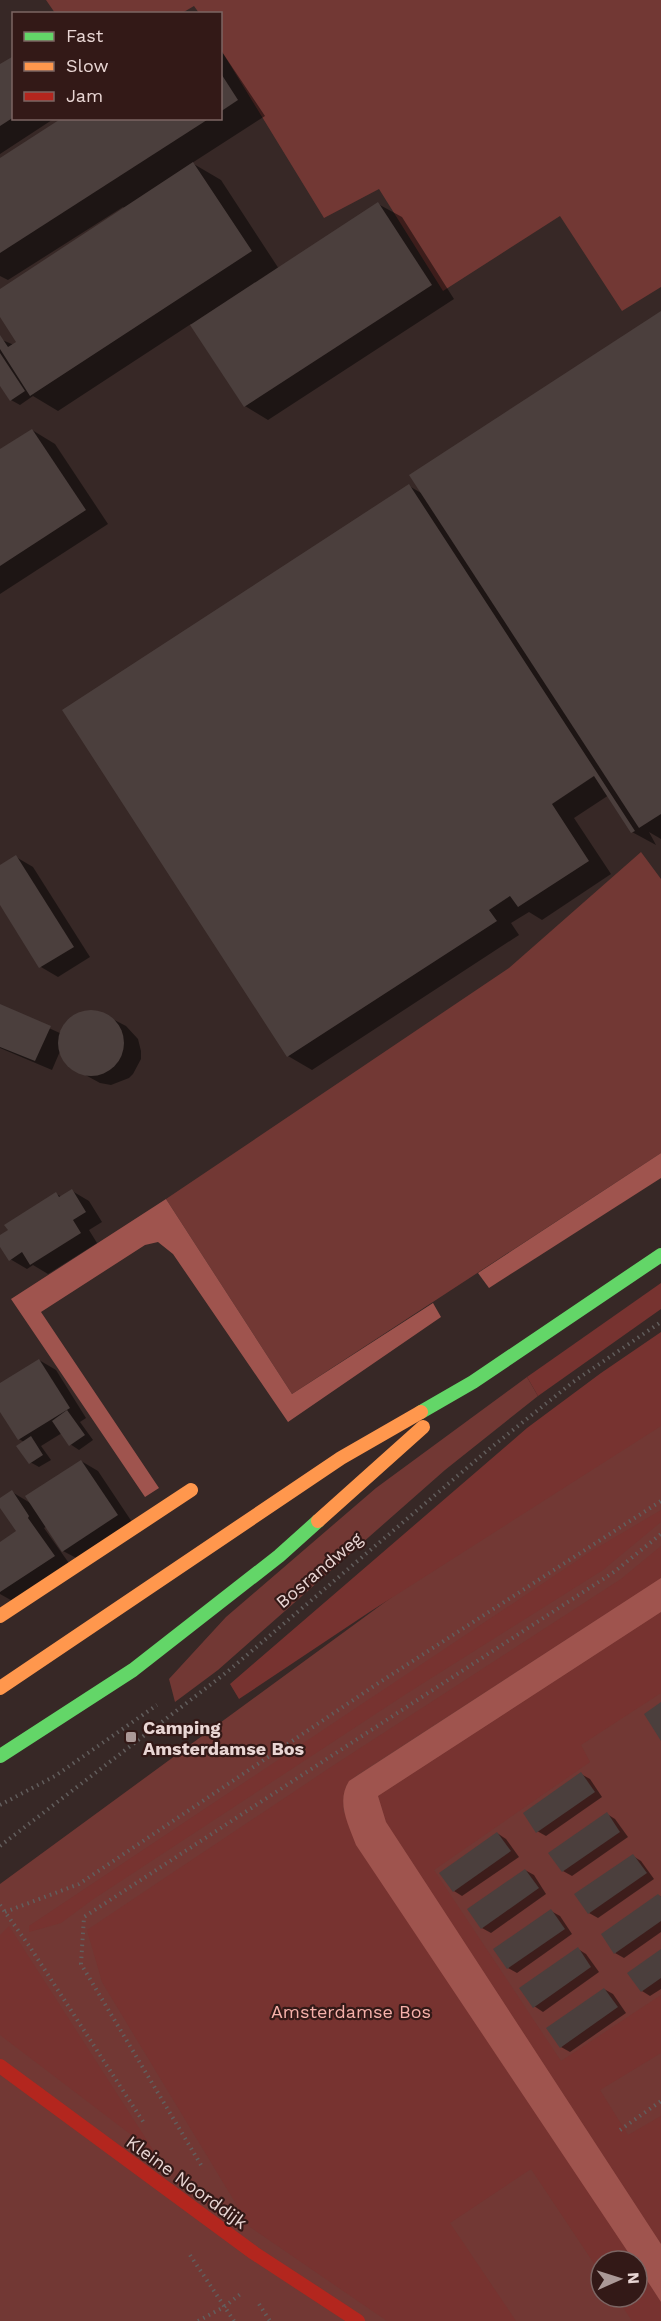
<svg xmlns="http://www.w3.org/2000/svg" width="661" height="2321" font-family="'Work Sans',sans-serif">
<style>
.green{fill:#723834;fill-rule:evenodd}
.forest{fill:#773330}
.water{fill:#9f544e}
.shadow{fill:#0007}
.building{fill:#4b3f3d}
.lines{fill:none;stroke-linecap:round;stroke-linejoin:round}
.path{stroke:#625e5d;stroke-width:4;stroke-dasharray:1.5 4.5;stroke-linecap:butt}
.fast{stroke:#63d668;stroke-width:14}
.slow{stroke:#ff974d;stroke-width:14}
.jam{stroke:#b3261e;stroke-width:14}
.poi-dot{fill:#ab9997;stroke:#331917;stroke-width:2}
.labels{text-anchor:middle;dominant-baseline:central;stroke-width:4.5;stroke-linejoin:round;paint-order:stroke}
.street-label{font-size:18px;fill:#e9d6d4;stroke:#331917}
.poi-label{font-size:18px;font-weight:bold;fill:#e9d6d4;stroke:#331917;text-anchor:start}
.park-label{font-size:18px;fill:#f6b1aa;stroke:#331917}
</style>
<rect width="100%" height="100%" fill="#372826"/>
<g class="green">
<path d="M46,0h615v287l-39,24 -62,-95 -117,75 -64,-102 -55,29 -103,-168 -1,-36 -21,-1 -5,-7 -12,7h-127z"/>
<path d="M641,852l20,27v274l-369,241 -126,-195 343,-231z"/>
<path d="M527,1377l11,19 -93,74 -227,200 -43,32 -6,-23 57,-62 150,-129z"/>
<path d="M661,1400v921h-661v-437zM601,2261h36v36h-36z"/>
</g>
<g class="forest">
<path d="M661,1283v26l-123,87 -11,-19z"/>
<path d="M661,1332v94l-290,185 -132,88 -9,-15 297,-256 74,-55z"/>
<path d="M661,1510v12l-58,48 -197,124 -314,206 -31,23 -32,9v-6l561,-374z"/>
<path d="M661,1546v32l-303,196c-15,11 -15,19 -15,37l291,450h-33v13l-70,-105 -81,54 66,98h-129l-137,-94 -148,-245 -15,-52 244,-163 290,-188z"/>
<path d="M661,1612v81l-80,52 9,17 -156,108 127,191 100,-66v58l-61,37 28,45 33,-19v128l-275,-422 -8,-26z"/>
<path d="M9,1926l134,208 12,19 -155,-118v-100z"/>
<path d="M637,2265l24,37v19h-29l-16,-24h21z"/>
</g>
<g class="water">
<path d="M661,1153v25l-172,110 -11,-15z"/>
<path d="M166,1199l126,195 141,-91 8,14 -153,105 -115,-168 -15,-12 -13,3 -104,67 118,176 -14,9 -134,-198z"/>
<path d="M661,1578v34l-283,184 8,26 275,422v58l-24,-37v-4h-3l-278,-416c-8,-22 -20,-43 -7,-64z"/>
</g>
<g class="shadow">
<path d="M220,49l45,67 -73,47 29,17 58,89 99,-65 24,13 52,82 -186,121 -23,-14 -54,-82 -133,87 -25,-15 -13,9 -9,-5 -11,-17v-44l14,6 4,-3 -18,-28v-23l125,-82 -2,-2 -115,73 -8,-4v-116l65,-42h155z"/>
<path d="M12,58l2,60h41l-55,36v-88z"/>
<path d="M661,313v526l-12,-7 7,13 -24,-13 -23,-37 -35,23 37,56 -69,46 -13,-8 -18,11 8,12 -207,135 -24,-14 -224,-345 345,-225 14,8z"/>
<path d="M32,430l23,14 53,80 -108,70v-143z"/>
<path d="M16,857l17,10 57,90 -32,20 -17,-10 -41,-65v-36z"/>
<path d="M0,1006l62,28 10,-17 17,-6h8l29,15 12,13 3,12v8l-8,15 -4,4 -18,7 -11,-2 -31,-17 -6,-9 -2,-8 -9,21 -52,-22z"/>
<path d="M72,1191l17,10 13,21 -13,8 8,13 -49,31 -15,-9 -6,4 -17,-10 -10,-15v-7l56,-43 6,3z"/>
<path d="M39,1360l17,10 30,48 -6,4 13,18 -14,10 -9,-6 -8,-11 -21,13 10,14 -12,7 -9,-5 -6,-20 -5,-3 -19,-30v-24z"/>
<path d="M81,1461l17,10 36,54 -54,35 -17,-9 -16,-25 -3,2 27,38 -55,37 -16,-9v-50l18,-12 -18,-26v-6l12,-8 20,12z"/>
<path d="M581,1774l9,5 12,18 -56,39 -9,-5z"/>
<path d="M607,1814l8,5 13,18 -56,39 -9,-5 -13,-18z"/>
<path d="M497,1833l9,6 13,18 -57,39 -8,-5z"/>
<path d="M633,1856l8,5 13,18 -56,39 -9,-5z"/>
<path d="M525,1870l9,5 12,19 -55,39 -9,-5z"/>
<path d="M658,1895l3,2v35l-37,26 -9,-5z"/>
<path d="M551,1911l9,5 12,18 -55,39 -9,-5z"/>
<path d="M578,1949l8,5 13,18 -56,40 -9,-6z"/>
<path d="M661,1951v38l-11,7 -8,-5z"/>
<path d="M604,1989l9,5 13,19 -56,39 -9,-5z"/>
</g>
<g class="building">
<path d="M12,57l2,60 -14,9v-62z"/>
<path d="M220,72l18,28 -18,12z"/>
<path d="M62,118h148l-210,135v-95z"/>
<path d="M193,162l59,89 -222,145 -30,-47v-14l8,12 8,-5 -16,-25v-28z"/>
<path d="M378,202l54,83 -188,122 -54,-82z"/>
<path d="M661,311v503l-22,14 -230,-353z"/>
<path d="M0,353l25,38 -15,10 -10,-15z"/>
<path d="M32,429l54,81 -86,56v-117z"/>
<path d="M409,484l226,347 -4,2 -37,-57 -42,28 37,57 -71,46 -8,-11 -21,14 8,11 -210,136 -225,-347z"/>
<path d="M16,855l58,92 -35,21 -39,-63v-40z"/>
<path d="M0,1004l51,22 -16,35 -35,-14z"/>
<circle cx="91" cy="1043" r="33"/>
<path d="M72,1189l14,23 -13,8 8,13 -51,32 -8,-13 -13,9 -9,-14v-12l8,-5 -4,-5 52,-33 3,5z"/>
<path d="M39,1359l31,49 -52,32 -18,-28v-29z"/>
<path d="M67,1410l18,25 -16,11 -17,-25z"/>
<path d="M31,1436l12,19 -14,9 -13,-18z"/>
<path d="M81,1460l37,55 -56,37 -37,-56z"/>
<path d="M12,1490l17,26 -1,2 27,38 -55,36v-50l16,-11 -16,-23v-10z"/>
<path d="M661,1702v39l-17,-27z"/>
<path d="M581,1772l14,20 -59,41 -13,-20z"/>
<path d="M607,1812l13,20 -58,40 -14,-19z"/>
<path d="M497,1832l14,19 -58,41 -14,-19z"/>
<path d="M633,1854l14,19 -59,41 -14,-20z"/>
<path d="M525,1869l14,19 -58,41 -14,-20z"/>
<path d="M658,1894l3,3v24l-47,33 -13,-20z"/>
<path d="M551,1909l14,20 -58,40 -14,-20z"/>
<path d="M578,1947l13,20 -58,41 -14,-20z"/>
<path d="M661,1949v29l-20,14 -14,-19z"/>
<path d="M604,1988l14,19 -58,41 -14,-20z"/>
</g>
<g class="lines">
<g class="path">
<path d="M0,1805l55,-29 102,-71"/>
<path d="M0,1846l227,-174 261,-222 85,-68 88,-60"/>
<path d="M0,1905l30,42 114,176"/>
<path d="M5,1912l74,-28 301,-202 281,-181"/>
<path d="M620,2130l41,-29"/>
<path d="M201,2165l-120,-201 3,-47 530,-345 47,-38"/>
<path d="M190,2255l44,66"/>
<path d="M259,2304l11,17"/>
<path d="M198,2321l26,-14 19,-15"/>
</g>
<g class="fast">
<path d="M421,1412l52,-30 188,-127"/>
<path d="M0,1756l133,-86 146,-114 39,-35"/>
</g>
<g class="slow">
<path d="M318,1521l105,-94"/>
<path d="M0,1616l191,-126"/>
<path d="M0,1688l341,-230 80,-46"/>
</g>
<path class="jam" d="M0,2066l254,187 104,68"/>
</g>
<rect class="poi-dot" x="125" y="1731" width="12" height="12" rx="3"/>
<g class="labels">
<g class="street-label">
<text transform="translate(319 1570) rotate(-40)">Bosrandweg</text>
<text transform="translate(187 2182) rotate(36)">Kleine Noorddijk</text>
</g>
<g class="poi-label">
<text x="143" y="1727">Camping<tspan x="143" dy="21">Amsterdamse Bos</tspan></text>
</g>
<g class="park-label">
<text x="351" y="2011">Amsterdamse Bos</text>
</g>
</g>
<rect x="12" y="12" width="210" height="108" fill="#331917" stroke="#7c6563" stroke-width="1.5"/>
<rect x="24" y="32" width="30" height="9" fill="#63d668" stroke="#7c6563" stroke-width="1.5"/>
<text x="66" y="42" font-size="18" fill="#e9d6d4">Fast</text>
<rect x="24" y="62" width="30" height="9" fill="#ff974d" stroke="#7c6563" stroke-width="1.5"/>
<text x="66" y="72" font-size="18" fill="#e9d6d4">Slow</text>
<rect x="24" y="92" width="30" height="9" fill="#b3261e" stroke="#7c6563" stroke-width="1.5"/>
<text x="66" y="102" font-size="18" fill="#e9d6d4">Jam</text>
<g transform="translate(619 2279) rotate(87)"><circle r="28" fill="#331917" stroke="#7c6563" stroke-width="1.5"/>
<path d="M0-4.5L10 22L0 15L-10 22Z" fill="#ab9997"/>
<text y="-9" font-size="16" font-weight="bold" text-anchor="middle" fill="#e9d6d4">N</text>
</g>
</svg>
